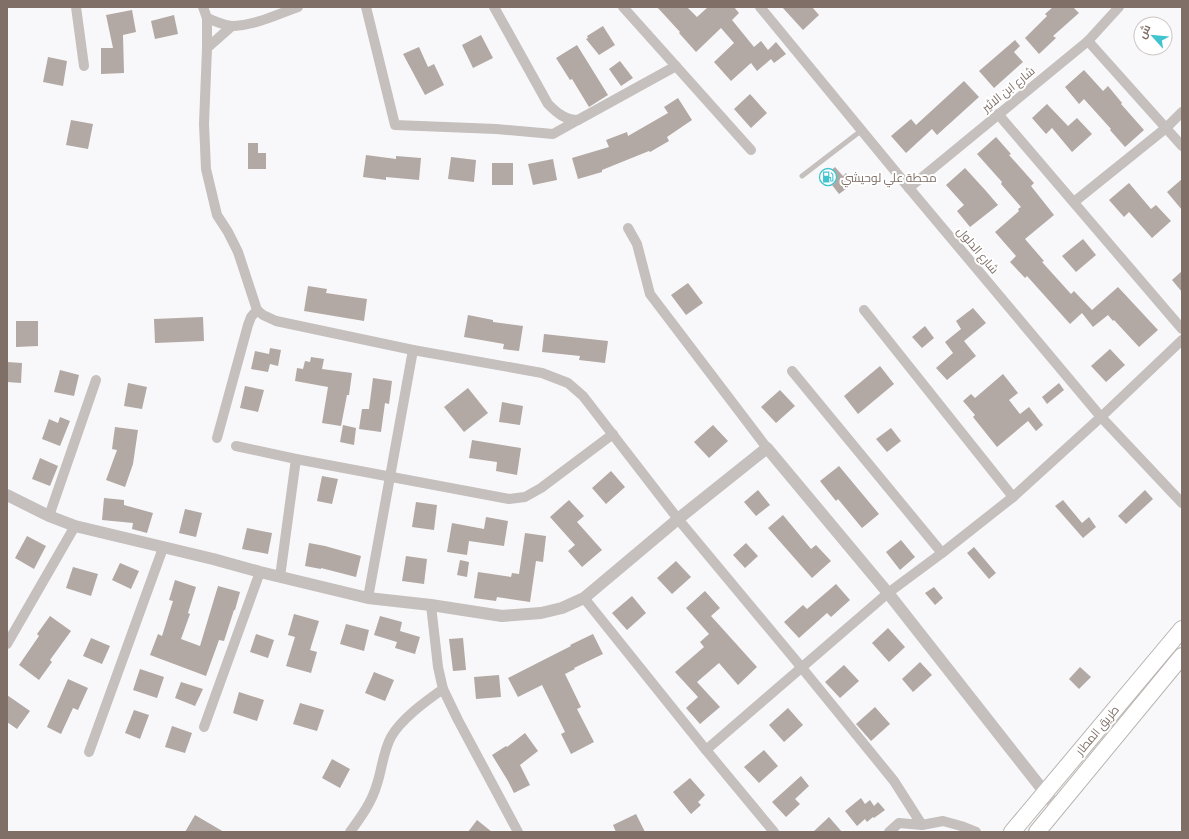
<svg xmlns="http://www.w3.org/2000/svg" width="1189" height="839" font-family="Manrope,Cairo,sans-serif">
<style>
.building{fill:#b2a8a4}
.lines{fill:none;stroke-linecap:round;stroke-linejoin:round}
.trunk-casing{stroke:#b9b4b1;stroke-width:18}
.service{stroke:#c5bfbd;stroke-width:5}
.minor{stroke:#c5bfbd;stroke-width:10}
.tertiary{stroke:#c5bfbd;stroke-width:12}
.trunk{stroke:#fff;stroke-width:16}
.labels{text-anchor:middle;dominant-baseline:central;stroke-width:4;stroke-linejoin:round;paint-order:stroke}
.street-label{font-size:12px;fill:#7f6f67;stroke:#fff}
.poi-label{font-size:12px;fill:#7f6f67;stroke:#fff;text-anchor:start}
</style>
<rect width="100%" height="100%" fill="#f8f8fa"/>
<g class="building">
<path d="M657,7h30l10,10 11,-10h26l5,6 -7,7 22,27 7,-6 7,9 8,-8 10,12 -12,9 -3,-4 -14,12 -6,-8 -20,18 -17,-19 20,-19 -13,-15 -25,24 -17,-19 1,-1z"/>
<path d="M782,7h30l7,8 -16,15z"/>
<path d="M1053,7h20l6,6 -26,23 3,2 -17,16 -14,-16 22,-22 -2,-2z"/>
<path d="M132,10l4,22 -13,3 1,38 -23,1v-26h12l-7,-33z"/>
<path d="M174,15l4,19 -23,5 -4,-18z"/>
<path d="M603,26l12,19 -16,10 -13,-16 2,-1 -1,-2z"/>
<path d="M481,35l12,23 -20,10 -11,-23z"/>
<path d="M1015,40l5,6 -6,6 9,10 -29,26 -15,-17z"/>
<path d="M577,45l31,50 -19,12 -17,-28 -2,1 -14,-22z"/>
<path d="M419,47l9,20 6,-3 10,21 -19,10 -22,-41z"/>
<path d="M48,57l19,4 -4,25 -20,-4z"/>
<path d="M620,61l13,17 -12,8 -12,-17z"/>
<path d="M1084,70l19,21 5,-5 14,17 -1,1 23,26 -19,17 -15,-17 1,-1 -27,-30 -5,5 -14,-17z"/>
<path d="M964,81l15,16 -42,38 -5,-6 -26,24 -15,-17 20,-17 5,6z"/>
<path d="M750,94l17,19 -16,15 -17,-19z"/>
<path d="M678,98l14,22 -25,17 2,4 -19,11 -1,-1 -47,19v2l-24,7 -6,-21 37,-11 -3,-7 21,-8 1,4 40,-23 -4,-6z"/>
<path d="M1047,104l21,22 9,-8 15,16 -20,18 -20,-24 -6,6 -14,-16z"/>
<path d="M71,120l22,4 -5,25 -22,-4z"/>
<path d="M996,137l15,17 -2,1 25,28 -3,3 23,29 -29,24 19,22 -2,1 29,32 3,-3 18,19 26,-23 40,43 -19,17 -25,-27 -1,1 -5,-6 -15,12 -11,-14 -12,11 -43,-48 -2,2 -15,-16 6,-6 -21,-24 24,-21 -1,-2 3,-2 -20,-23 1,-2 -25,-28z"/>
<path d="M248,143h10v10h8v16h-18z"/>
<path d="M366,155l30,4v-3l25,2 -2,22 -33,-3v3l-23,-3z"/>
<path d="M451,157l25,3 -2,22 -26,-3z"/>
<path d="M553,159l4,21 -24,5 -5,-21z"/>
<rect x="492" y="163" width="21" height="22"/>
<path d="M835,167l8,9 3,-3 8,10 -15,11 -7,-9 3,-2 -7,-10z"/>
<path d="M965,168l21,23 12,14 -28,22 -13,-16 7,-6 -18,-20z"/>
<path d="M1182,179v31l-15,-18z"/>
<path d="M1129,183l22,26 5,-4 15,16 -19,17 -23,-26 -5,5 -15,-17z"/>
<path d="M1083,239l13,16 -20,17 -14,-16z"/>
<path d="M1182,271v21l-10,-12z"/>
<path d="M688,283l15,20 -17,12 -15,-20z"/>
<path d="M308,286l19,3 -1,4 41,6 -3,22 -60,-10z"/>
<path d="M973,308l13,15 -22,18 12,15 -29,24 -11,-12 17,-15 -8,-11 16,-13 -5,-8z"/>
<path d="M468,315l25,5v2l30,4 -4,25 -16,-2 1,-5 -40,-7z"/>
<path d="M203,317l1,24 -49,2 -1,-24z"/>
<path d="M16,321h22v25l-22,1z"/>
<path d="M925,326l9,12 -12,10 -10,-11z"/>
<path d="M544,334l64,7 -3,22 -26,-3 1,-4 -38,-4z"/>
<path d="M270,348l11,2 -3,16 -8,-2 -2,8 -17,-3 4,-18 14,3z"/>
<path d="M1110,349l15,16 -19,17 -15,-16z"/>
<path d="M311,357l13,2 -2,10 30,4 -3,22h-2l-6,31 -19,-3 6,-36 -33,-6 2,-13 6,1 2,-8 5,1z"/>
<path d="M7,362l15,1 -1,20 -14,-1z"/>
<path d="M880,366l14,18 -36,30 -14,-18z"/>
<path d="M60,370l19,5 -5,21 -20,-4z"/>
<path d="M1003,374l15,19 -9,7 11,14 9,-7 14,18 -7,6 -8,-10 -31,26 -24,-30 2,-2 -12,-14 8,-7 4,4z"/>
<path d="M373,378l19,3 -3,23 -4,-1 -4,29 -22,-3 3,-20h7z"/>
<path d="M128,383l19,4 -5,22 -18,-3z"/>
<path d="M1059,383l5,7 -17,14 -5,-7z"/>
<path d="M245,386l19,4 -6,22 -18,-4z"/>
<path d="M468,388l20,25 -24,19 -20,-25z"/>
<path d="M780,390l15,16 -19,17 -15,-16z"/>
<path d="M502,402l21,4 -3,19 -21,-3z"/>
<path d="M60,417l10,4 -10,25 -18,-7 7,-20 9,4z"/>
<path d="M343,425l13,3 -2,17 -14,-3z"/>
<path d="M713,425l15,16 -19,17 -15,-16z"/>
<path d="M115,427l23,3 -5,34 -8,23 -19,-7 11,-30 -5,-1z"/>
<path d="M891,428l10,13 -14,11 -11,-13z"/>
<path d="M472,440l49,8 -4,27 -21,-4 1,-9 -28,-4z"/>
<path d="M40,458l18,8 -8,20 -18,-7z"/>
<path d="M839,466l40,48 -17,14 -24,-29 -2,2 -16,-20z"/>
<path d="M611,471l14,16 -19,17 -14,-16z"/>
<path d="M322,476l16,3 -6,25 -15,-3z"/>
<path d="M758,490l12,15 -14,11 -12,-14z"/>
<path d="M1145,490l8,9 -27,25 -8,-8z"/>
<path d="M104,498l20,2v5l29,8 -6,20 -15,-4 1,-6 -31,-3z"/>
<path d="M569,500l15,16 -7,6 25,28 -20,17 -14,-16 7,-6 -25,-28z"/>
<path d="M1063,500l19,23 7,-6 7,10 -13,11 -28,-32z"/>
<path d="M416,502l21,3 -3,25 -22,-3z"/>
<path d="M185,509l17,4 -6,24 -17,-4z"/>
<path d="M783,515l28,34 5,-4 15,16 -19,17 -44,-50z"/>
<path d="M486,517l22,4 -4,25 -35,-5 -2,14 -20,-3 5,-29 32,6z"/>
<path d="M247,528l25,5 -4,21 -26,-5z"/>
<path d="M525,533l21,3 -3,26 -7,-1 -6,41 -33,-5 -1,4 -22,-3 4,-26 33,5 1,-4 7,1z"/>
<path d="M27,536l19,10 -12,23 -19,-11z"/>
<path d="M901,540l14,17 -15,13 -14,-18z"/>
<path d="M309,543l16,3 36,10 -5,21 -35,-9v1l-16,-3z"/>
<path d="M746,543l12,13 -13,12 -12,-13z"/>
<path d="M974,547l22,26 -7,6 -22,-26z"/>
<path d="M406,556l21,3 -3,25 -22,-3z"/>
<path d="M460,560l9,2 -2,15 -10,-2z"/>
<path d="M676,561l15,16 -19,17 -15,-16z"/>
<path d="M120,563l19,8 -8,18 -19,-9z"/>
<path d="M73,567l25,7 -7,22 -25,-8z"/>
<path d="M175,580l21,7 -8,26 2,1 -9,25 19,7 18,-60 22,6 -5,18h-1l-10,31 -5,-1 -13,36 -56,-21 8,-21 4,2 11,-35 -4,-1z"/>
<path d="M836,584l14,16 -19,17 -4,-4 -28,25 -15,-16 19,-17 4,4z"/>
<path d="M934,587l9,11 -8,7 -10,-12z"/>
<path d="M705,591l15,17 -9,8 46,51 -19,18 -19,-22 -22,19 23,25 -20,17 -14,-16 12,-11 -23,-25 29,-25 -4,-5 9,-8 -23,-26z"/>
<path d="M632,596l14,17 -19,17 -15,-17z"/>
<path d="M294,614l25,7 -9,29 7,2 -6,21 -25,-7 9,-29 -7,-2z"/>
<path d="M50,616l21,15 -21,29 2,2 -13,18 -20,-15 20,-29 -2,-2z"/>
<path d="M380,616l22,6 -2,9 20,6 -5,17 -20,-6 2,-6 -23,-7z"/>
<path d="M346,624l23,6 -5,21 -24,-7z"/>
<path d="M888,628l17,19 -16,15 -17,-19z"/>
<path d="M256,634l18,6 -6,18 -18,-6z"/>
<path d="M593,634l10,20 -29,14 1,1 -10,5 16,33 -4,2 17,33 -23,12 -10,-20 4,-2 -23,-47 -24,12 -10,-19 63,-32 -1,-1z"/>
<path d="M91,638l19,8 -8,18 -19,-8z"/>
<path d="M463,638l3,32 -13,1 -4,-32z"/>
<path d="M920,662l12,13 -19,17 -11,-13z"/>
<path d="M844,665l15,16 -19,17 -15,-16z"/>
<path d="M1080,667l11,10 -12,12 -10,-10z"/>
<path d="M140,669l24,8 -7,21 -24,-8z"/>
<path d="M374,672l20,8 -9,21 -20,-8z"/>
<path d="M499,675l2,22 -25,2 -2,-22z"/>
<path d="M68,679l20,9 -10,22 -5,-2 -12,26 -14,-7 11,-25z"/>
<path d="M181,682l22,7 -8,17 -20,-8z"/>
<path d="M239,692l25,8 -7,21 -24,-8z"/>
<path d="M7,695l23,16 -13,18 -10,-7z"/>
<path d="M300,703l24,7 -7,21 -24,-7z"/>
<path d="M875,707l15,17 -19,17 -15,-17z"/>
<path d="M788,708l15,17 -19,17 -15,-17z"/>
<path d="M134,710l15,5 -9,24 -15,-6z"/>
<path d="M172,726l20,7 -7,20 -20,-6z"/>
<path d="M525,733l13,18 -18,14 10,20 -16,8 -6,-12 -16,-26 14,-9 1,1z"/>
<path d="M764,750l14,16 -19,17 -15,-16z"/>
<path d="M332,759l18,10 -10,19 -18,-10z"/>
<path d="M801,776l8,10 -14,13 5,5 -14,13 -14,-15z"/>
<path d="M690,778l15,17 -7,7 3,3 -10,9 -18,-22z"/>
<path d="M861,798l4,6 5,-4 4,6 4,-4 7,8 -11,8 -1,-1 -6,5 -2,-3 -8,7 -12,-15z"/>
<path d="M636,814l9,18h-29l-3,-7z"/>
<path d="M195,815l29,17h-39z"/>
<path d="M829,817l13,15h-29z"/>
<path d="M477,820l15,12h-24z"/>
</g>
<g class="lines">
<g class="trunk-casing">
<g id="trunk">
<path d="M1012,832l170,-203"/>
<path d="M1037,832l145,-176"/>
</g>
</g>
<path class="service" d="M802,176l60,-46"/>
<g class="minor">
<path d="M76,7l8,59"/>
<path d="M203,7l4,11c8,3 18,8 27,8 22,-1 44,-12 64,-19"/>
<path d="M366,7l29,118 101,4 57,5 25,-14"/>
<path d="M494,7l54,97c9,9 17,16 30,16l98,-54"/>
<path d="M623,7l128,143"/>
<path d="M760,7l149,181 192,229 81,86"/>
<path d="M207,18v30l-3,76 2,45 11,46 11,17 10,20 19,58 6,5 13,6 137,29 129,23 26,10 15,13 95,123 124,149 92,113 28,44"/>
<path d="M1088,41l94,105"/>
<path d="M207,48l25,-22"/>
<path d="M998,114l184,215"/>
<path d="M909,188l179,-147 31,-34"/>
<path d="M1074,202l92,-74 16,-16"/>
<path d="M628,228l9,16 13,50 117,154"/>
<path d="M864,310l149,187"/>
<path d="M792,371l150,182"/>
<path d="M217,438l31,-113 3,-8 6,-7"/>
<path d="M236,446l60,13 213,40 16,-2 16,-9 72,-54"/>
<path d="M49,516l47,-136"/>
<path d="M280,577l16,-118"/>
<path d="M368,598l45,-248"/>
<path d="M584,598l122,152 68,82"/>
<path d="M431,605l7,62 5,22 15,31 60,112"/>
<path d="M7,644l68,-118"/>
<path d="M204,727l56,-155"/>
<path d="M706,750l182,-157 54,-40 71,-56 88,-80 81,-77"/>
<path d="M89,752l74,-204"/>
<path d="M350,832c11,-15 22,-30 27,-48 5,-15 6,-32 14,-47 10,-18 35,-36 52,-48"/>
<path d="M889,832l10,-9 23,2 21,-4 18,5 15,6"/>
</g>
<path class="tertiary" d="M7,495l42,21 26,10 138,33 47,13 108,26 63,7 71,11 39,-3 21,-5 22,-10 94,-79 89,-71 121,145 169,215"/>
<use href="#trunk" class="trunk"/>
</g>
<defs>
<g id="fuel-ring" transform="scale(0.9)"><circle r="9.5" fill="#fff" stroke="#41c4d0" stroke-width="1.5"/><path d="M-5.5-6h7V0h2V4h1.3V-2.5L3-4.5l.8-.8L6-3V5H2.5V1h-1V6h-7ZM-4.2-4.7v3.2H.2V-4.7Z" fill="#41c4d0"/></g>
</defs>
<g fill-rule="evenodd">
<use href="#fuel-ring" x="828" y="177"/>
</g>
<g class="labels">
<g class="street-label">
<text transform="translate(1008 89) rotate(-39)">شارع ابن الاثير</text>
<text transform="translate(978 250) rotate(50)">شارع الدلول</text>
<text transform="translate(1097 730) rotate(-50)">طريق المطار</text>
</g>
<g class="poi-label">
<text x="841" y="177">محطة علي لوحيشي</text>
</g>
</g>
<rect width="1189" height="839" fill="none" stroke="#7f6f67" stroke-width="16"/>
<g transform="translate(1153 36) rotate(297)"><circle r="19" fill="#ffffff" stroke="#ccc5c2"/>
<path d="M0-3L7 15L0 10L-7 15Z" fill="#41c4d0"/>
<text y="-6" font-size="11" font-weight="bold" text-anchor="middle" fill="#7f6f67">ش</text>
</g>
</svg>
